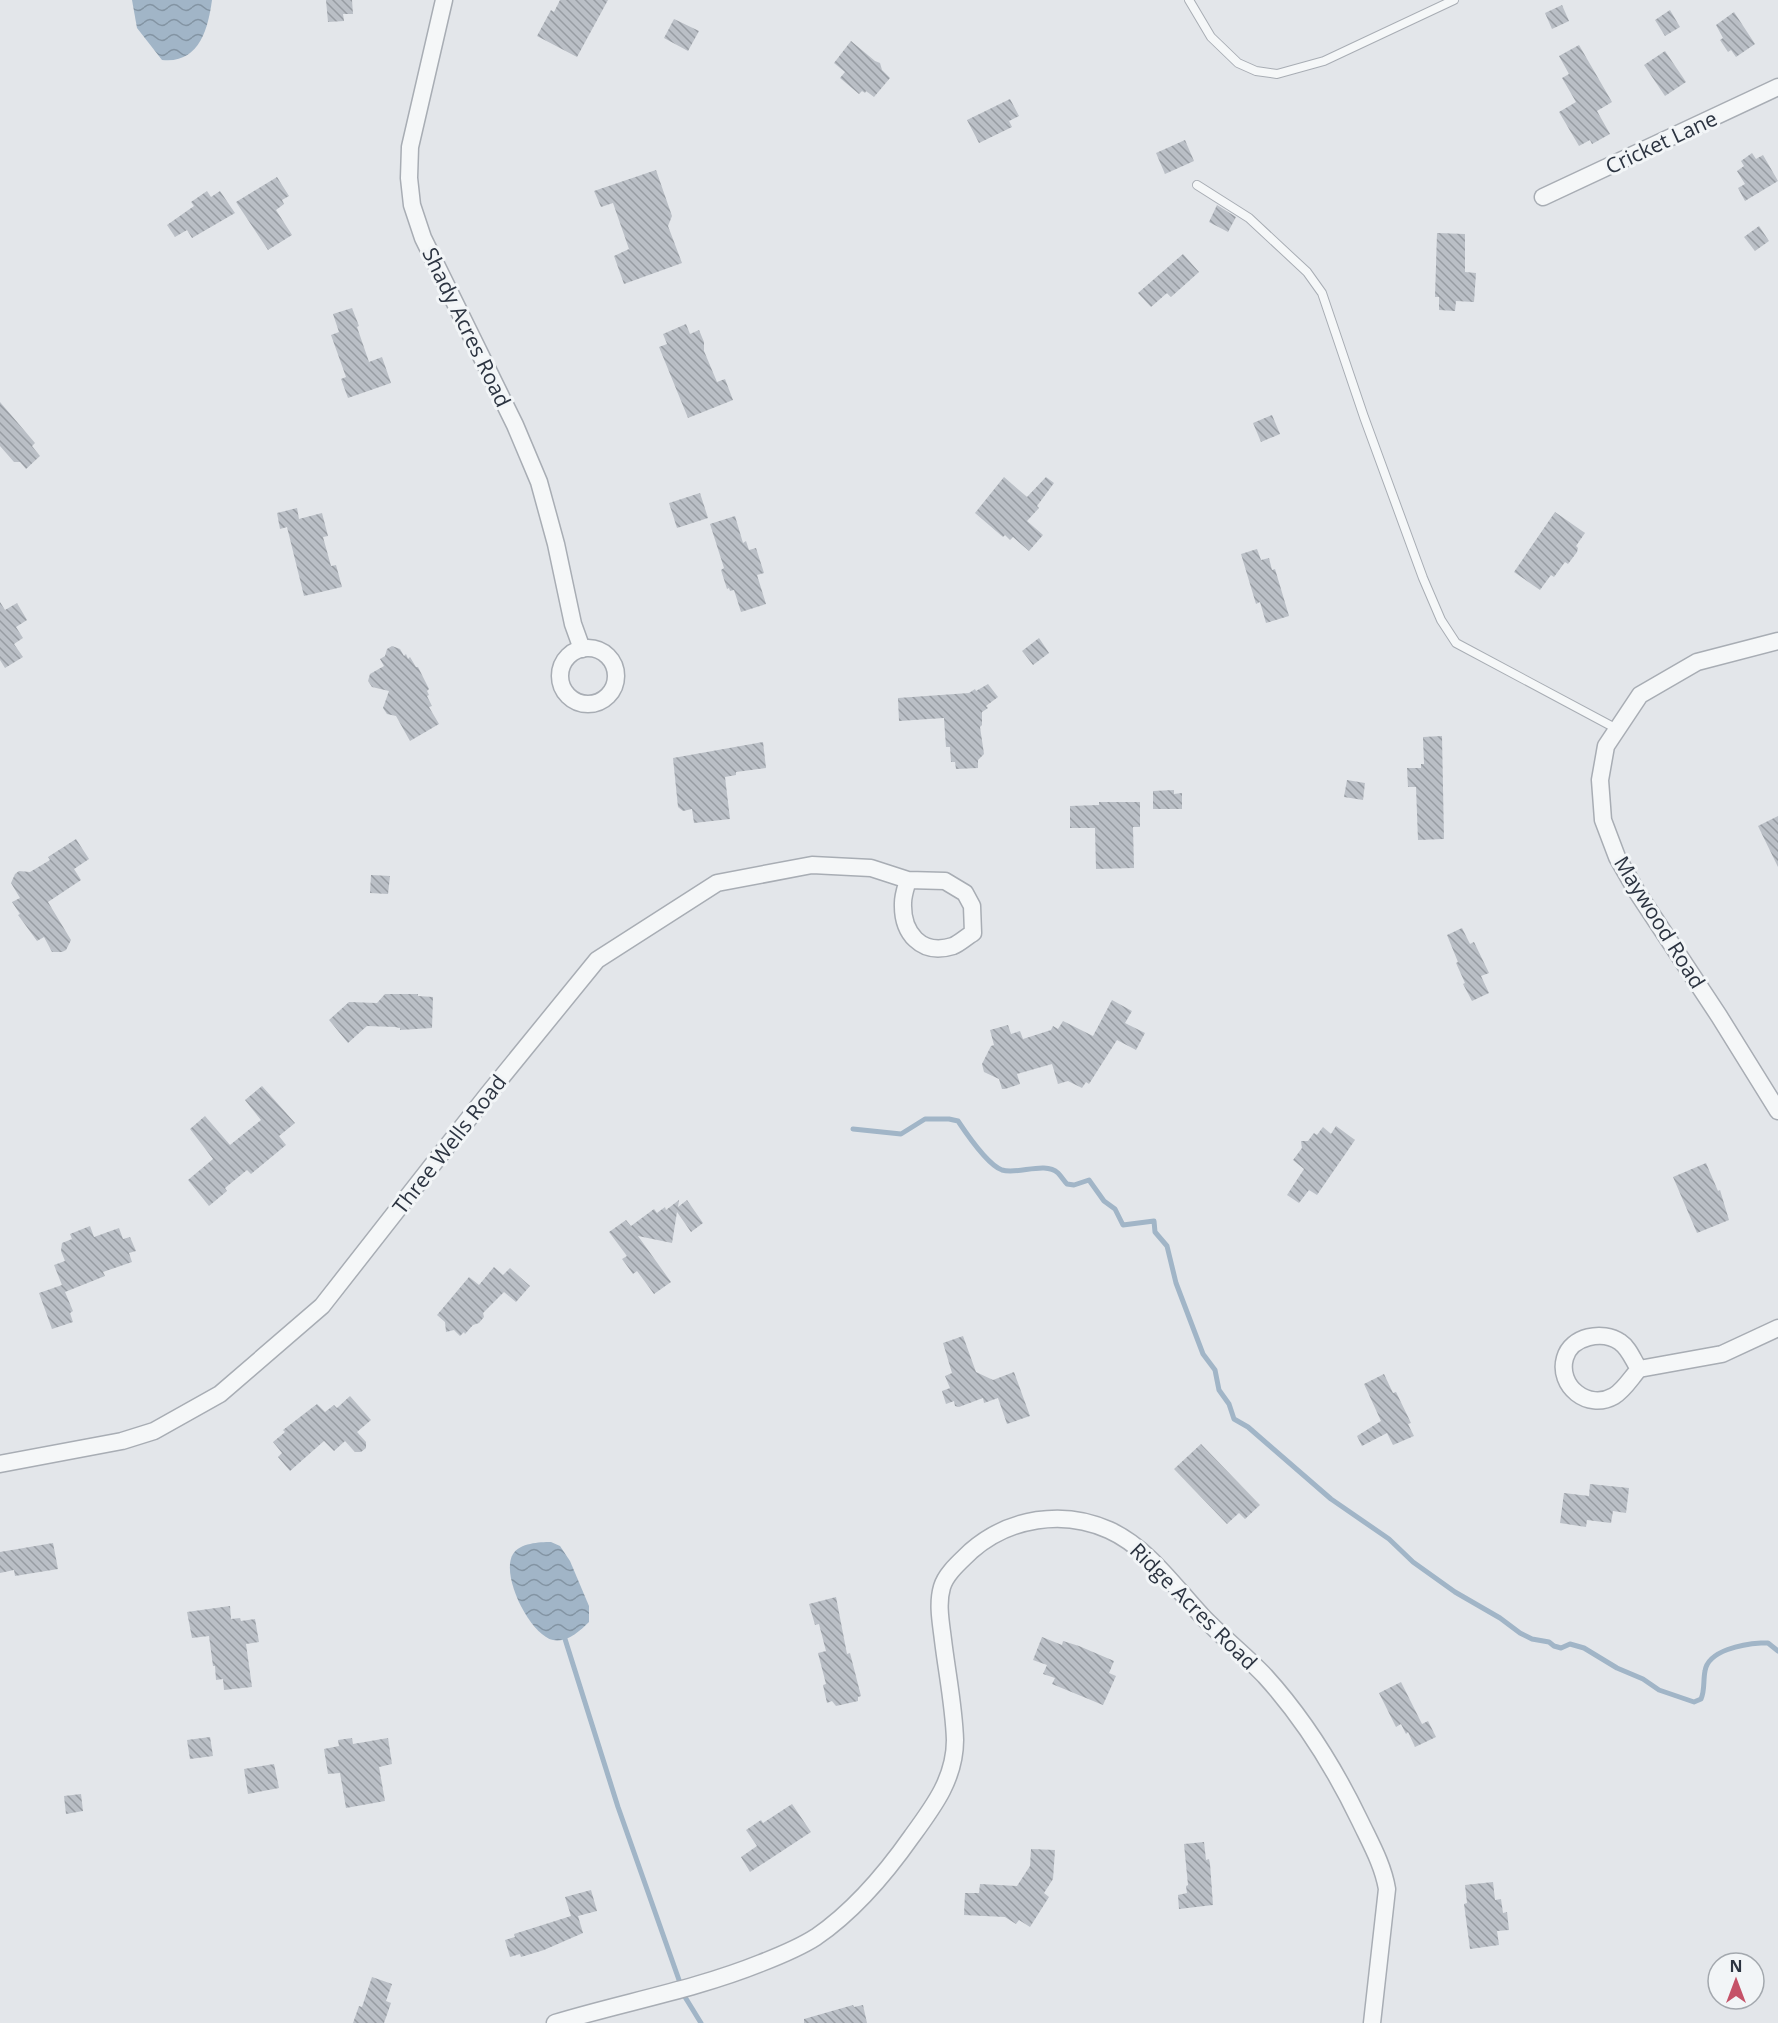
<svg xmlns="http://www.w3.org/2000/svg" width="1778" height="2023" font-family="'Open Sans',sans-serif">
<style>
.water{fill:url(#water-waves)}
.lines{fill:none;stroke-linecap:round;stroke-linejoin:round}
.stream{stroke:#a1b5c7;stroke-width:5}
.building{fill:url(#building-back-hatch)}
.lane-casing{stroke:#a8adb4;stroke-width:10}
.street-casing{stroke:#a8adb4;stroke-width:19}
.lane{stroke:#f5f7f8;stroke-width:8}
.street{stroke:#f5f7f8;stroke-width:16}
.labels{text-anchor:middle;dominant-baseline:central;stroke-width:6;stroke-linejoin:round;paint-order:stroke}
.street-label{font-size:21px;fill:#2c3441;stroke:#f2f5f7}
</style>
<defs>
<pattern id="water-waves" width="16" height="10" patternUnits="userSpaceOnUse" patternTransform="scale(1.5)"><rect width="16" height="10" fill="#a1b5c7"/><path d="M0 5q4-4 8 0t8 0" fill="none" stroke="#8394a3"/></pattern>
<pattern id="building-back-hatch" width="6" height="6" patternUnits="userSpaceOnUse" patternTransform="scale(1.5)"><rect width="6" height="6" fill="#babfc6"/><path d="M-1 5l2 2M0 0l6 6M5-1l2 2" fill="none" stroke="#979ca2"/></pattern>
</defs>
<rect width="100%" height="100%" fill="#e3e6ea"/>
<g class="water">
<path d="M132,0h80c-4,29 -13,64 -50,60l-25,-32z"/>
<path d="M551,1542l9,4 10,15 19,45v16c-9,9 -22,21 -36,18 -23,-5 -53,-65 -40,-86 7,-11 26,-12 38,-12z"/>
</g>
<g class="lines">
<g class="stream">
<path d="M853,1129l48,5 24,-15h24l9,2c8,12 30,44 44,49 16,5 43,-9 56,3 3,3 6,8 9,11l7,1 15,-5 15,21 11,8 8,16 31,-4 1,11 12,14 9,37 27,71 12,16 4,20 10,14 5,15 14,8 83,72 58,40 24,23 42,30 45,26 20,15 12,6 17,3 5,4 7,2 9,-4 14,4 33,20 26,11 16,11 35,12 7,-3c4,-9 2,-18 4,-28 3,-21 39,-27 56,-28h7l10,8"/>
<path d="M565,1639l53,168 67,190 16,26"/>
</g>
</g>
<g class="building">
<path d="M326,0h26l1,14h-10l1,7 -16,1z"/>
<path d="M560,0h48l-31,57 -40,-21 14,-26 3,2z"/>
<path d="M1562,5l7,16 -17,8 -7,-16z"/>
<path d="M1670,10l10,17 -15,9 -10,-16z"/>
<path d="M1734,12l21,32 -19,13 -5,-7 -3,2 -8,-12 3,-2 -7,-13z"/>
<path d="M674,19l25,12 -11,20 -24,-13z"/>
<path d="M851,41l24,20 5,2 2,7 8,8 -16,19 -8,-6 -1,2 -3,-2 -3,3 -19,-16 5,-6 -11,-9z"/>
<path d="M1579,45l33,57 -15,9 13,23 -18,10 -2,-4 -11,6 -20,-34 17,-10 -14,-24 7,-4 -10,-18z"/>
<path d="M1665,51l21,31 -21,14 -21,-31z"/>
<path d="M1010,99l9,17 -10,5 3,6 -33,16 -12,-23z"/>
<path d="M1185,140l9,21 -29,13 -9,-21z"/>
<path d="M1752,153l4,6 7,-4 15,26 -33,20 -7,-13 7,-4 -8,-13 7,-5 -3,-5z"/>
<path d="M656,170l16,46 -4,10 14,37 -58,21 -10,-28 15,-7 -16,-46 -12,4 -7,-16z"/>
<path d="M277,177l12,19 -7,4 2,4 -8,6 16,25 -24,15 -32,-48z"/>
<path d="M207,191l4,6 9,-6 15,22 -43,25 -5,-8 -12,7 -8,-12 27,-19 -3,-4z"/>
<path d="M1217,205l19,12 -8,15 -19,-10z"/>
<path d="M1759,226l10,15 -14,10 -11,-14z"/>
<path d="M1437,233l28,1v38l11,1 -2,29 -18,-1 -1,10 -16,-1v-13h-4z"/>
<path d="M1183,254l16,18 -28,25 -4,-4 -16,14 -13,-14z"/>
<path d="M352,308l7,18 -2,1 12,35 13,-5 9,26 -43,15 -7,-19 5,-2 -15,-42 8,-3 -6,-18z"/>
<path d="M686,324l4,10 9,-4 5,12v9l13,31 8,-3 8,21 -45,18 -29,-71 8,-3 -4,-10z"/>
<path d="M0,402l35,41 -3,3 8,10 -14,13 -6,-7h-6l-14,-16z"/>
<path d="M1272,415l8,19 -19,8 -8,-19z"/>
<path d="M1004,477l23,20 19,-20 8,6 -17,23 2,2 -12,13 16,14 -14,16 -16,-14 -3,3 -5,-5 -2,2 -28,-24z"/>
<path d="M700,493l8,25 -31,10 -8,-25z"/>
<path d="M297,508l2,11 23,-6 6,23 -5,1 8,29 5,-1 6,22 -38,9 -17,-69 -7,2 -3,-16z"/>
<path d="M1555,512l30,21 -9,13 2,2 -1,4 -9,12 -3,-2 -11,15 -3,-2 -11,15 -26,-18z"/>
<path d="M735,516l8,27 3,-2 3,9 7,-2 8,25 -7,2 9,29 -25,8 -7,-22 -4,1 -1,-3 -2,1 -6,-19 3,-2 -14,-44z"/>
<path d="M1257,549l4,11 8,-2 3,12 3,-1 14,47 -23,7 -6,-21 -4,2 -15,-50z"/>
<path d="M0,602l5,8 12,-7 10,17 -11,7 7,11 -9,6 9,13 -18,11 -5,-8z"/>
<path d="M1039,638l10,15 -16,12 -11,-14z"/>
<path d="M392,646l8,3 4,7 2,-2 2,5 2,-2 6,10h2l11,22 -2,2 2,4 -2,1 5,10 -3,1 10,17 -29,17 -14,-25 -9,-2 -4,-6 6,-17 -17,-4 -4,-6 2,-7 14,-8 -4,-7 5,-3 2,-7z"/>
<path d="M988,684l10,13 -12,9 2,2 -6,4v13l-2,2 4,27 -6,6v8l-22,1 -1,-7h-4l-1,-15h-4l-2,-29 -45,3 -1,-23 71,-5 6,-4 1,2z"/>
<path d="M1442,736l2,103 -26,1 -2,-53h-8l-1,-19h14v-4h3l-1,-27z"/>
<path d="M763,742l3,26 -30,4v3l-11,2 5,42 -36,4 -2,-14 -9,2 -5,-4 -5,-49z"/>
<path d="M1347,780l18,3 -2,17 -19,-3z"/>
<path d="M1174,790v4l8,-1v16h-29v-18z"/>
<path d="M1099,802h41v25h-7l1,41 -38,1 -1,-41h-25v-22l29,-1z"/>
<path d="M1778,816v51l-20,-41z"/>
<path d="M76,839l13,20 -15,10 7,11 -33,22 23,38 -5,10 -4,2h-10l-8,-15 -7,4 -19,-26 2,-1 -8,-12 8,-4 -9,-15 4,-9 4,-3 11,1 20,-12 -2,-3z"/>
<path d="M371,875l19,1 -2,18 -18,-1z"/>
<path d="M1462,928l8,16 4,-2 15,31 -8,3 8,17 -17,8 -9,-17 2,-1 -9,-20 2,-1 -11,-27z"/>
<path d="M385,994h33v2l15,1 -1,31 -32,2v-2l-5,-1 -28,-1 -19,17 -19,-23 20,-18 28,1z"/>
<path d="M1112,1000l20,11 -7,12 20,10 -9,17 -19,-10 -28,44 -3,-2 -4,6 -14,-7 -10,3 -6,-20 -35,10 3,10 -15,5h-3l-3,-10 -15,-7 -2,-8 9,-18 3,-1 -4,-15 18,-5 3,9 9,-3 3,8 28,-9 2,-4 5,3 5,-8 30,15z"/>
<path d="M262,1086l33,37 -16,13 7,9 -35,29 -4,-4 -22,18 2,3 -18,15 -21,-26 25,-21 -23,-30 15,-13 25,29 31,-25 -16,-20z"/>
<path d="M1336,1126l19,14 -38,55 -8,-5 -10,13 -12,-8 17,-26 -11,-9 9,-12 -1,-7h7l6,-8 3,2 6,-8 8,7z"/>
<path d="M1706,1163l12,28 2,-1 9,30 -32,13 -24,-56z"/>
<path d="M679,1200l-1,7 9,-7 16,23 -12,9 -14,-20 -5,31 -34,-7 33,46 -17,12 -17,-23 -4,3 -11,-15 5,-3 -18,-24 17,-12 5,6 23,-17 3,4 8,-6 1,3z"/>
<path d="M90,1226l4,11 25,-9 4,11 7,-2 6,14 -7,2 3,9 -29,10 2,4 -40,16 8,19 -3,2 3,9 -21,7 -13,-36 23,-8 -8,-20 11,-4 -4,-10 1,-8 10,-4 -2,-5z"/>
<path d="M494,1267l9,8 7,-7 20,18 -14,16 -12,-10 -21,21 1,4 -5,6 -6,2 -8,9 -1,-2 -4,4 -6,-6 -8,2 -1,-10 -8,-7 32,-38 10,8z"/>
<path d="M963,1336l13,36 17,8 21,-8 16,44 -23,8 -9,-26 -14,5 -1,-5 -24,9 -4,-1 -1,-5 -8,3 -4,-13 8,-3 -5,-12 7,-3 -9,-30z"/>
<path d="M1384,1374l9,19 3,-1 15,31 -3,1 6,12 -21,9 -6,-12 -25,13 -5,-10 24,-15 -17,-37z"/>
<path d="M350,1396l21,24 -14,12 9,10v6l-5,4h-6l-10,-11 -11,10 -10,-10 -34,30 -12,-14 4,-4 -9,-11 12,-10 -2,-2 34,-26 8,8 9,-7 3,3z"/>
<path d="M1201,1444l59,61 -15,14 -6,-6 -12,11 -53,-55z"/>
<path d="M1590,1484l39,4 -3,25 -13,-2 -2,12 -24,-3 -1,7 -26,-4 4,-30 25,3z"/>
<path d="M53,1543l5,26 -43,7 -1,-6 -14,3v-21z"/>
<path d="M836,1597l11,57 3,-1 11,43 -3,1v4l-22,5 -4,-5 -5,2 -4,-18 3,-1 -8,-31 8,-2 -7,-27 -4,1 -6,-21z"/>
<path d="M230,1606l1,13 9,-1 1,3 14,-2 4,23 -13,2 6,43 -28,3 -1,-11 -7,1 -1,-14h-2l-4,-30 -17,2 -5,-26z"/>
<path d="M1042,1637l20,8 1,-4 16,5 35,15 -5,12 7,3 -13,29 -51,-21 3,-6 -12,-4 4,-9 -14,-5z"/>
<path d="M1401,1682l21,42 6,-3 8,16 -21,10 -7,-15 -2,2 -5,-10 -5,3 -17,-34z"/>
<path d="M210,1737l3,19 -23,3 -3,-19z"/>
<path d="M352,1738l1,6 35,-6 4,26 -13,3 6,34 -39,7 -6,-35 -12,1 -4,-25 15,-3 -1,-6z"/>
<path d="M274,1764l5,24 -31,6 -4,-25z"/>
<path d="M81,1794l2,17 -17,3 -2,-18z"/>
<path d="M792,1804l19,28 -61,40 -9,-15 16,-11 -11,-16 15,-10 2,3z"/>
<path d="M1204,1842l2,18 3,-1 1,5 3,41 -34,4 -1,-14 9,-2 -1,-7 2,-1 -4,-41z"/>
<path d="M1031,1849l24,1 -2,29 -9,14 5,4 -19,30 -11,-7 -3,4 -11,-7 -41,-2 1,-22h14l1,-9 37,2 13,-20z"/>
<path d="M1493,1882l2,18 6,-1 2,14 4,-1 2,18 -12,1 2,14 -29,4 -6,-45 3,-1 -2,-18z"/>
<path d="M591,1890l6,21 -19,5 5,17 -39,17 -23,7 -1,-3 -10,3 -5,-17 10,-3 -1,-3 57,-18 -6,-19z"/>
<path d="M372,1977l20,7 -6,17 5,2 -7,20h-31l6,-17 3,1z"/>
<path d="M853,2005l1,2 9,-2 4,18h-63v-4z"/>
</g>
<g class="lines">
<g class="lane-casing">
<g id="lane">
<path d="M1189,0l22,37 27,26 18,8 21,3 47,-13 130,-61"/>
<path d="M1197,185l52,33 58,54 15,21 42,124 59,161 18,42 15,23 161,86"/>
</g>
</g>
<g class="street-casing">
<g id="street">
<path d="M444,0l-34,147 -1,31 3,27 11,33 92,187 24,57 17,62 17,80 9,25"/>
<path d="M1543,197l235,-110"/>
<path d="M1778,641l-81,21 -57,33 -34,51 -6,34 3,40 14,37 20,35 82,124 59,95"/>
<circle cx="588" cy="676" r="28"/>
<path d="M1639,1369c-6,-9 -10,-21 -19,-27 -17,-12 -49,-6 -55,16 -8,28 23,53 49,38 10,-6 17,-18 25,-27l83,-15 56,-26"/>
<path d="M0,1464l122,-23 32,-10 66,-37 102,-88 166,-212 109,-134 120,-77 95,-18 59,3 37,12 37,1 20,12 7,13 1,27c-7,4 -13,10 -20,13 -32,10 -51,-13 -50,-43 0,-8 3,-16 5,-23"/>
<path d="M555,2023c69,-21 139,-33 206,-60 18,-7 38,-15 55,-26 38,-26 70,-64 96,-101 22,-30 43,-58 43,-96 -1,-33 -8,-67 -12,-100 -2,-17 -6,-36 -1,-53 4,-14 19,-26 29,-36 38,-33 92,-42 138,-21 38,17 65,56 93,86 20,21 43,39 63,60 39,43 70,93 95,145 11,23 23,44 27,68l-15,134"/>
</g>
</g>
<use href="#lane" class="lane"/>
<use href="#street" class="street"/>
</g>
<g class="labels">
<g class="street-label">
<text transform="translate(1661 142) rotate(-25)">Cricket Lane</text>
<text transform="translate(467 327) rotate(64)">Shady Acres Road</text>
<text transform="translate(1660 922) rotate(58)">Maywood Road</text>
<text transform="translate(449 1144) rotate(-52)">Three Wells Road</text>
<text transform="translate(1194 1606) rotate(45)">Ridge Acres Road</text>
</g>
</g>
<g transform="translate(1736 1981)"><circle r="28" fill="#f2f5f7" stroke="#a3a8ae" stroke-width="1.5"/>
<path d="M0-4.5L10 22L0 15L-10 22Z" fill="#c55268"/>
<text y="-9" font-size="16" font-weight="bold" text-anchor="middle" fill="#2c3441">N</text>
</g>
</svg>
